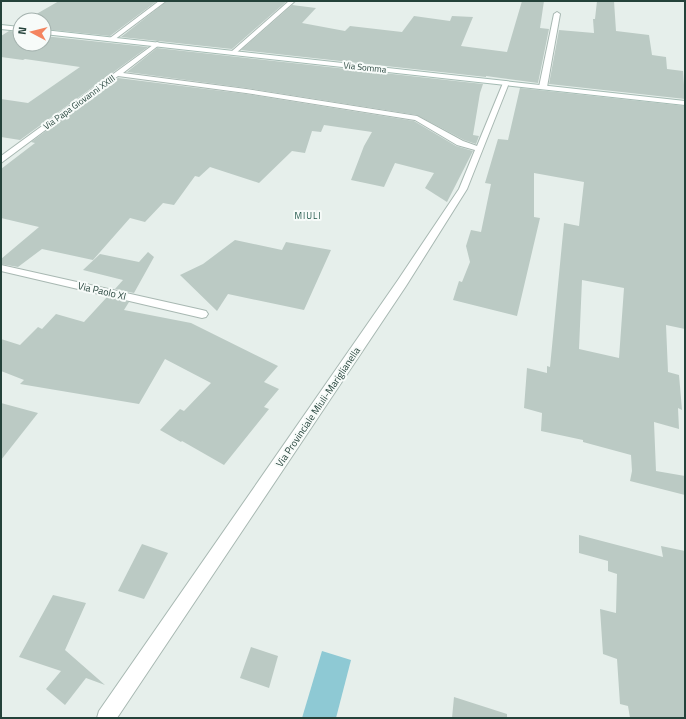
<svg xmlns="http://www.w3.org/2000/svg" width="686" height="719" font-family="'Titillium Web',sans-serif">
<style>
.water{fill:#8ec9d4}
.building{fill:#bbcac4;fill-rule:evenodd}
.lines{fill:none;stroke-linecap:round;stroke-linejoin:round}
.street-casing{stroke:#a8b8b2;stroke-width:2}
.secondary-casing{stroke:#a4bbb3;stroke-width:2}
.street{fill:#fff;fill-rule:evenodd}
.secondary{fill:#fff;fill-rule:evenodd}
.labels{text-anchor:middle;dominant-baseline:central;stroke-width:4;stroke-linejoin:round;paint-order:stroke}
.far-street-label{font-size:9px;fill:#24423a;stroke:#f7fbf9}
.far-neighbourhood-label{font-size:9px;letter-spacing:1px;fill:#1f5548;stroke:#f7fbf9}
.street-label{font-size:10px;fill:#24423a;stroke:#f7fbf9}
</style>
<rect width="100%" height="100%" fill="#e6efeb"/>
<path class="water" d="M322,651l29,9 -15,58h-34z"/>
<g class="building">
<path d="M59,1h98l-47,35 -66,-7v-9h-15l7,-4h-3z"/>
<path d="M167,1h120l-55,48 -111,-12z"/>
<path d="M522,1h22l-4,27 9,1 -11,54 -52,-7v1l-245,-27 51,-45 24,3 -14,15 43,8 5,-5 52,6 12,-16 36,5 2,-5 21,1 -12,29 46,6z"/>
<path d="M597,1h17l2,30 33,4 3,20 14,2 1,12 16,2 2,28 -136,-15 10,-54 35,3 -1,-14h2z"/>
<path d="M9,31l11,1v12h24v-8l104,11 -128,93 -19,-3v-38l27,4 52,-36 -55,-8 -2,1 -22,-3v-21z"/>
<path d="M157,48l326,36 -3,9 -7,42 6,1 -3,8 -12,-4 -47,-25 -171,-27 -119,-16z"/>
<path d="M118,78l128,16 168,27 42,25 17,5 -26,51 -22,-14 9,-15 -39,-10 -11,24 -33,-7 13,-34 8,-14 -48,-7 -3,7 -9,-1 -7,22 -13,-2 -33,32 -49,-16 -11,10 -4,-1 -21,29 -11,-2 -18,19 -15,-4 -37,42 -51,-11 -24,18 -17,-3v-5l38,-32 -38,-9v-49l34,-26 -4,-1z"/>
<path d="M520,88l165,18v223l-19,-4 2,47 11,3 3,35 -4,-2 1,21 -25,-7 2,49 29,5v19l-55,-14 2,-10 -1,-16 -48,-13v-2l-42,-9 1,-18 -18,-5 3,-40 20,5v-7l3,1 14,-144 15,3 5,-44 -50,-9v44l6,1 -23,98 -64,-16 6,-19 3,1 8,-20 -4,-16 5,-16 10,2 10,-48 -6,-1 13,-44 10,1zM582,280l42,8 -5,70 -40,-9z"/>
<path d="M235,240l47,10 4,-8 45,8 -27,60 -76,-16 -11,17 -37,-36 23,-11z"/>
<path d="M148,252l6,5 -20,36 -19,-4 8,-9 -40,-10 17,-16 39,8z"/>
<path d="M107,297l22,5 -5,8 67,13 87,43 -14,16 15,7 -15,18 5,2 -45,56 -42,-24 -1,1 -21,-12 20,-21 4,2 27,-28 -46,-24 -26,45 -119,-20 4,-4 -23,-9v-32l19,6 18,-18 4,2 14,-15 28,8z"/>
<path d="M1,403l37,10 -37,47z"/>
<path d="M579,535l84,22 -2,-11 24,5v167h-55l-2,-12 -8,-2 -3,-45 -14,-5 -3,-45 16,4 1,-39 -9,-3v-10l-29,-8z"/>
<path d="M142,544l26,9 -24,46 -26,-8z"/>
<path d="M53,595l33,8 -21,47 40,35 -19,-7 -21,27 -19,-16 15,-18 -42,-14z"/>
<path d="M251,647l27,9 -9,32 -29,-10z"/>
<path d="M454,697l53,17v4h-55z"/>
</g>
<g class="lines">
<g class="street-casing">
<g id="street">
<path d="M159,1h7l-52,39h-4v-2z"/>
<path d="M289,1h6l-60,53h-4v-2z"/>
<path d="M557,12l3,2 -13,73 -4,2 -4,-2 15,-73z"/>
<path d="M157,42l2,1v2l-36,28 123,16 171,27 46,25 14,5 26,-63 3,-2 3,2 -42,106 -61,97 -289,432h-20l2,-7 299,-431 61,-91 16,-39 -18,-5 -42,-25 -169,-27 -128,-17 -117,87v-7z"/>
<path d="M1,265l201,45 4,1 2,3 -2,3 -4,1 -201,-47z"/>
</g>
</g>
<g class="secondary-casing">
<g id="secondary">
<path d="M1,25l19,2v4l-19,-2z"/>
<path d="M44,30l641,71v4l-641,-71z"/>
</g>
</g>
<use href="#street" class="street"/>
<use href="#secondary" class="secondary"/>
</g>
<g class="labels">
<g class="far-street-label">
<text transform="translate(365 67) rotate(6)">Via Somma</text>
<text transform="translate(79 102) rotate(-36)">Via Papa Giovanni XXIII</text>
</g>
<g class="far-neighbourhood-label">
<text x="308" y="215">MIULI</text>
</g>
<g class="street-label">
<text transform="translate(102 291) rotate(13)">Via Paolo XI</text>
<text transform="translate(318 407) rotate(-56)">Via Provinciale Miuli-Mariglianella</text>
</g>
</g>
<rect width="686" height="719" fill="none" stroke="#24423a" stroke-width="4"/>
<g transform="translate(32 32) rotate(277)"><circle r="19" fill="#f7fbf9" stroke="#a3b1ad"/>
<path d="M0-3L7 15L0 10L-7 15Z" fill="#f4845f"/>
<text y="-6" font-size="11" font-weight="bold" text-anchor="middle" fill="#24423a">N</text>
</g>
</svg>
